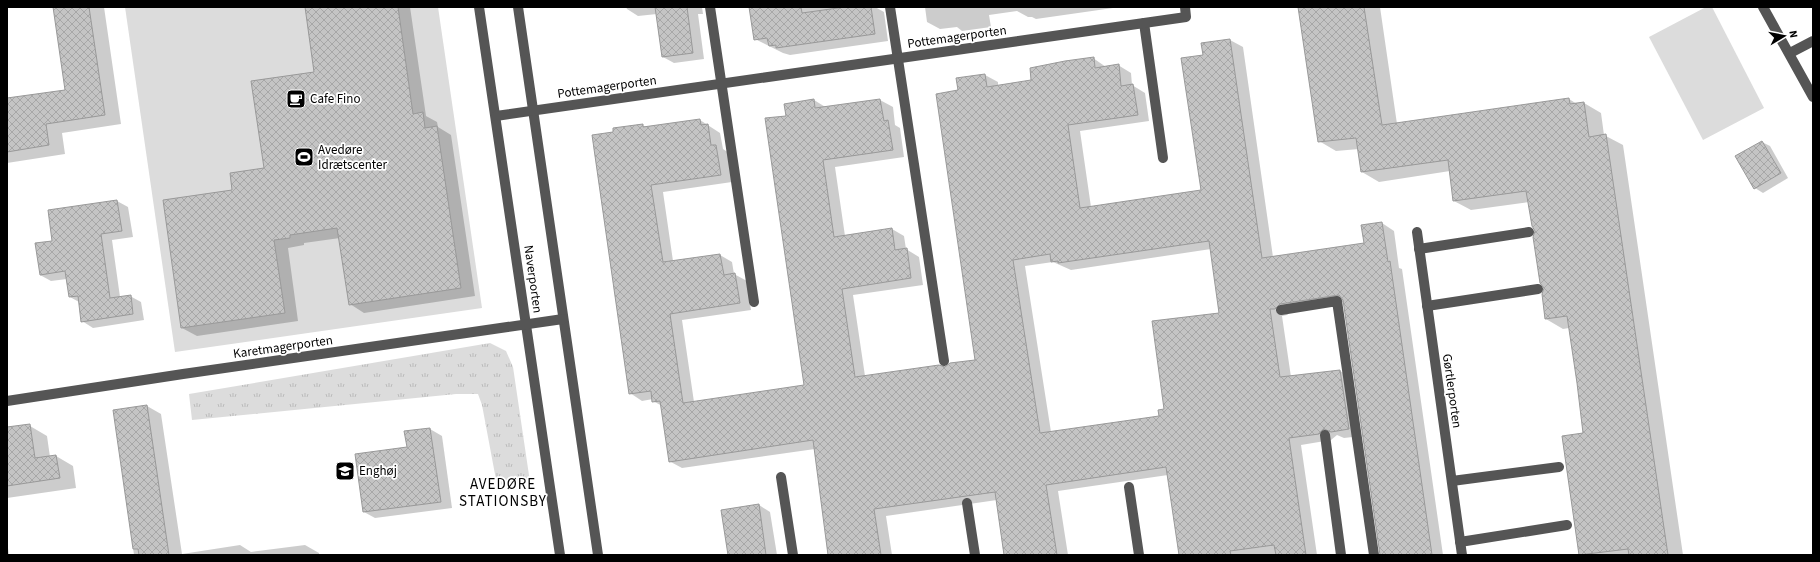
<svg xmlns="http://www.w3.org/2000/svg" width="1820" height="562" font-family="'Source Sans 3',sans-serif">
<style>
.grass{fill:url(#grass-tufts)}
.pitch{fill:#dcdcdc}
.shadow{fill:#0003;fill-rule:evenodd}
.building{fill:url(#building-cross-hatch);stroke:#999;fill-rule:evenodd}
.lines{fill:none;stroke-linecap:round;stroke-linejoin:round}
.minor{stroke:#555;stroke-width:10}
.labels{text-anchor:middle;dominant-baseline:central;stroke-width:3.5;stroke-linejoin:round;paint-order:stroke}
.street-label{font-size:13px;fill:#000;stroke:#fff}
.poi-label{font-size:13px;fill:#000;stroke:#fff;text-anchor:start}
.quarter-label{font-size:15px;letter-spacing:1px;fill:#000;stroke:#fff}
</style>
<defs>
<pattern id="grass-tufts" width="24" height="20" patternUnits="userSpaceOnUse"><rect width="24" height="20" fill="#dcdcdc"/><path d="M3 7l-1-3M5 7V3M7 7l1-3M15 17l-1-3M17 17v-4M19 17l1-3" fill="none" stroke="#bbb"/></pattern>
<pattern id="building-cross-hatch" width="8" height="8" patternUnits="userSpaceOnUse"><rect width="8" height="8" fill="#c4c4c4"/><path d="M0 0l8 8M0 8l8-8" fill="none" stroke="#a7a7a7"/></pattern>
</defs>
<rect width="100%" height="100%" fill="#fff"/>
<path class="grass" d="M490,343l16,8 7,16 17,115 -33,3 -15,-80 -4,-11h-22l-264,26 -3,-26z"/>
<g class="pitch">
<path d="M125,7h313l44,301 -307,44z"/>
<path d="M1706,7h6l52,101 -61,32 -54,-103z"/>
</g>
<g class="shadow">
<path d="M54,7h50l17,117 -59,9 3,21 -58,9v-64l60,-8z"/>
<path d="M310,7h100l16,109 11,6 1,5 13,8 24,161 -111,17 -14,-9 -10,-66 -36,5v2l-16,3 10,73 -101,15 -15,-8 51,-137 32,-22 50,-96z"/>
<path d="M626,7h76l1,7h-5l6,45 -30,4 -11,-6 -6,-43 -19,2 -11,-7z"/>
<path d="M750,7h125l9,5 4,29 -98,14 -7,-2 -28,-14z"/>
<path d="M925,7h195l-84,12 -4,-2h-4l-11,-6 -28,4 2,12 -29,4 -5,-4 -17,2 -13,-7z"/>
<path d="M1299,7h81l17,117 172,-25 8,5 7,-1 17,10 3,22 19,10 60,410h-103l-17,-118 22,-4 -16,-105 -6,1 -17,-10 -1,-32 -8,-56 -8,-29 -58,8 -17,-9 -4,-30 -71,11 -17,-10 -3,-23 -23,2 -17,-10z"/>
<path d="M1230,40l13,7 30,210 92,-13 17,-21 12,8 5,37 3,1 41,286h-62l-36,-253 -52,8 -6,5 -5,1 9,61 49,-6 13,7 8,58 -17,2 -7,-3 -6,5 -30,5 16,110h-137l-12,-80 -110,16 10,64h-63l-8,-55 -111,16 6,39h-62l-15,-106 -133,19 -13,-7 -7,-55 -9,-5v-2l-11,2 -12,-8 -16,-260 28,-8 4,2 54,-7 20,13 3,16 6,4 3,29 -69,10 10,69 47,-6 12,7 2,12 13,7 4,29 -69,10 12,82 111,-16 -18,-269 27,-17 13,8 53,-8 13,7 2,18 5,3 4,29 -69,10 10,69 47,-7 12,7 2,13 13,8 4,28 -70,10 12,81 80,-7 31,-8 -19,-282 28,-4 13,7v4l34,-5 61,-23 13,9 12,-2 13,8 1,12 13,8 4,28 -69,10 11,76 111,-16 2,-135 -2,-12zM1211,249l9,64 -55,97 -5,7 -109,15 -26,-166 28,-4 18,8z"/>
<path d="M1762,142l8,4 18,32 -25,15 -8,-5z"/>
<path d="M117,201l11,6 5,30 -21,3 8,57 10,-1 11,6 3,18 -51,8 -11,-7 -3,-19 -9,-5 -3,-18 -16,2 -11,-6 13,-33z"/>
<path d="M147,406l14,8 21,140 58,-9 11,7 54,-7 14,8v2h-185l-20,-144z"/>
<path d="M30,426l17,10 3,21 6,-1 17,10 3,22 -69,10v-69z"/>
<path d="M430,429l12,7 10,72 -77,10 -11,-6 44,-64z"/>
<path d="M759,505l11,7 7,43h-48z"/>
<path d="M7,541l2,14h-2z"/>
</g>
<g class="building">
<path d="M53,7h36l16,108 -59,9 3,21 -42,7v-54l58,-8z"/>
<path d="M305,7h93l15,107 10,-2 2,16 12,-2 24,162 -112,17 -12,-77 -47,7v3l-16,2 11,73 -104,15 -18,-128 69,-10 -2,-17 34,-5 -13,-87 63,-9z"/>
<path d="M655,7h32l6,46 -31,4z"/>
<path d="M749,7h52l1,6 43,-6h26l4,27 -99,14v-3l-7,1 -2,-8 -13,2z"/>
<path d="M1298,7h66l18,118 187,-27 1,6 14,-2 5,35 17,-3 62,421h-39l-1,-6 -49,6 -17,-119 21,-3 -6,-50 -10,-67 -22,3 -3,-25 2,-6 -4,-5 -7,-46 2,-6 -3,-5 -6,-35 -73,10 -5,-41 -87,12 -5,-34 -38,4z"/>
<path d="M1230,39l32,219 102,-15 -3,-18 21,-3 6,40 2,-1 42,294h-52l-37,-255 -4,-5 -59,9 -5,5h-5l10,68 60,-7 9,59 -18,3 -7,-3 -5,5 -30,4 17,117h-30l-2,-10 -44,6 1,4h-52l-13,-88 -120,18 11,70h-53l-9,-63 -121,17 7,46h-53l-15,-115 -144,22 -9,-61 -8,1 -1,-11 -22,3 -37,-259 21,-3v-4l30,-4v3l57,-8 1,6 7,-1 3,21h5l5,30 -70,10 12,77 57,-8 4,21 11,-2 5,30 -70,11 13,89 121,-18 -39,-267 21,-2 -2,-12 30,-5 1,9 65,-9 4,22 4,-1 5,30 -70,10 11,77 58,-9 3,22 12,-2 4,30 -69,11 13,88 84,-12 6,2 5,-4 25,-3 -39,-266 22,-4 -2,-12 29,-4 2,13 44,-7 -1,-12 35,-7 29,-4 1,11 24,-4 2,22 12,-2 5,31 -70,10 12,83 121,-18 -20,-132 22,-3 -2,-12zM1209,241l10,72 -67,8 12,88 -6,1 1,6 -119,17 -27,-173 37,-6 1,8 7,-1v2z"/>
<path d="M1762,141l19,32 -27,16 -19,-33z"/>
<path d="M117,200l5,31 -21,3 9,64 21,-3 2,19 -52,8 -3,-26 -9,1 -4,-26 -25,4 -5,-32 17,-2 -4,-31z"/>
<path d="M147,405l9,61 13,89h-30l-1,-6h-5l-20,-139z"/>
<path d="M30,424l5,34 21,-3 4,23 -53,8v-59z"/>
<path d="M430,428l11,74 -78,10 -8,-58 52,-7 -3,-16z"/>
<path d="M759,504l7,51h-38l-7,-45z"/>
</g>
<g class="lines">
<g class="minor">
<path d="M479,7l81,548"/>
<path d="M518,7l80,548"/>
<path d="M710,7l44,295"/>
<path d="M890,7l54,354"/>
<path d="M1763,7l50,90"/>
<path d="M1144,23l19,135"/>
<path d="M1790,53l23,-12"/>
<path d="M496,116l690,-99 -1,-10"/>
<path d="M1417,232l45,323"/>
<path d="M1419,249l110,-17"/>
<path d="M1427,306l111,-17"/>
<path d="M1281,310l56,-9 37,254"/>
<path d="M7,401l176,-27 380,-55"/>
<path d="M1325,435l16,120"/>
<path d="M781,477l12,78"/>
<path d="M1452,481l107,-14"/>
<path d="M1129,487l10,68"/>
<path d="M967,503l8,52"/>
<path d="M1460,542l107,-17"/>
</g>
</g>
<defs>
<g id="cafe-square" transform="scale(1)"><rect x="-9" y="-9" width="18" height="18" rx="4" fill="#000" stroke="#fff"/><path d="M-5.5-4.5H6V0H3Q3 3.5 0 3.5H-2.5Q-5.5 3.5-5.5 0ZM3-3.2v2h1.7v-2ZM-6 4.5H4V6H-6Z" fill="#fff"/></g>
<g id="stadium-square" transform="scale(1)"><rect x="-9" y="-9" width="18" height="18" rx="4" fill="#000" stroke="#fff"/><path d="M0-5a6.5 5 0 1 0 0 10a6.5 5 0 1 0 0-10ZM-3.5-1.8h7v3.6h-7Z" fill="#fff"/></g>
<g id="school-square" transform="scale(1)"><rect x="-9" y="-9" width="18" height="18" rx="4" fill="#000" stroke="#fff"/><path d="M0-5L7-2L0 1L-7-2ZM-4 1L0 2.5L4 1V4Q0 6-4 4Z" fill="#fff"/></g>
</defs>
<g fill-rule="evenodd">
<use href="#cafe-square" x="296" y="99"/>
<use href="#stadium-square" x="304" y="157"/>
<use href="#school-square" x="345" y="471"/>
</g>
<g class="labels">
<g class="street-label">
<text transform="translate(957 37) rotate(-8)">Pottemagerporten</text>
<text transform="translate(607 87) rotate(-8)">Pottemagerporten</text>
<text transform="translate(533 279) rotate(82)">Naverporten</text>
<text transform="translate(283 347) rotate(-8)">Karetmagerporten</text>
<text transform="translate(1452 391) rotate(82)">Gørtlerporten</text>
</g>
<g class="poi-label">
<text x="310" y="99">Cafe Fino</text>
<text x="318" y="150">Avedøre<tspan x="318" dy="15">Idrætscenter</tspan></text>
<text x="359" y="471">Enghøj</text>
</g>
<g class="quarter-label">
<text x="503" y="484">AVEDØRE<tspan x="503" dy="17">STATIONSBY</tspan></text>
</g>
</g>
<rect width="1820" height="562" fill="none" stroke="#000000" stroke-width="16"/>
<g transform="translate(1784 36) rotate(80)" stroke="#ffffff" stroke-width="3" paint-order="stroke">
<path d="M0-3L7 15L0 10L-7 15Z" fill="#000000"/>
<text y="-6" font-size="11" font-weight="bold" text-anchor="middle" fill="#000000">N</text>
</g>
</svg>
